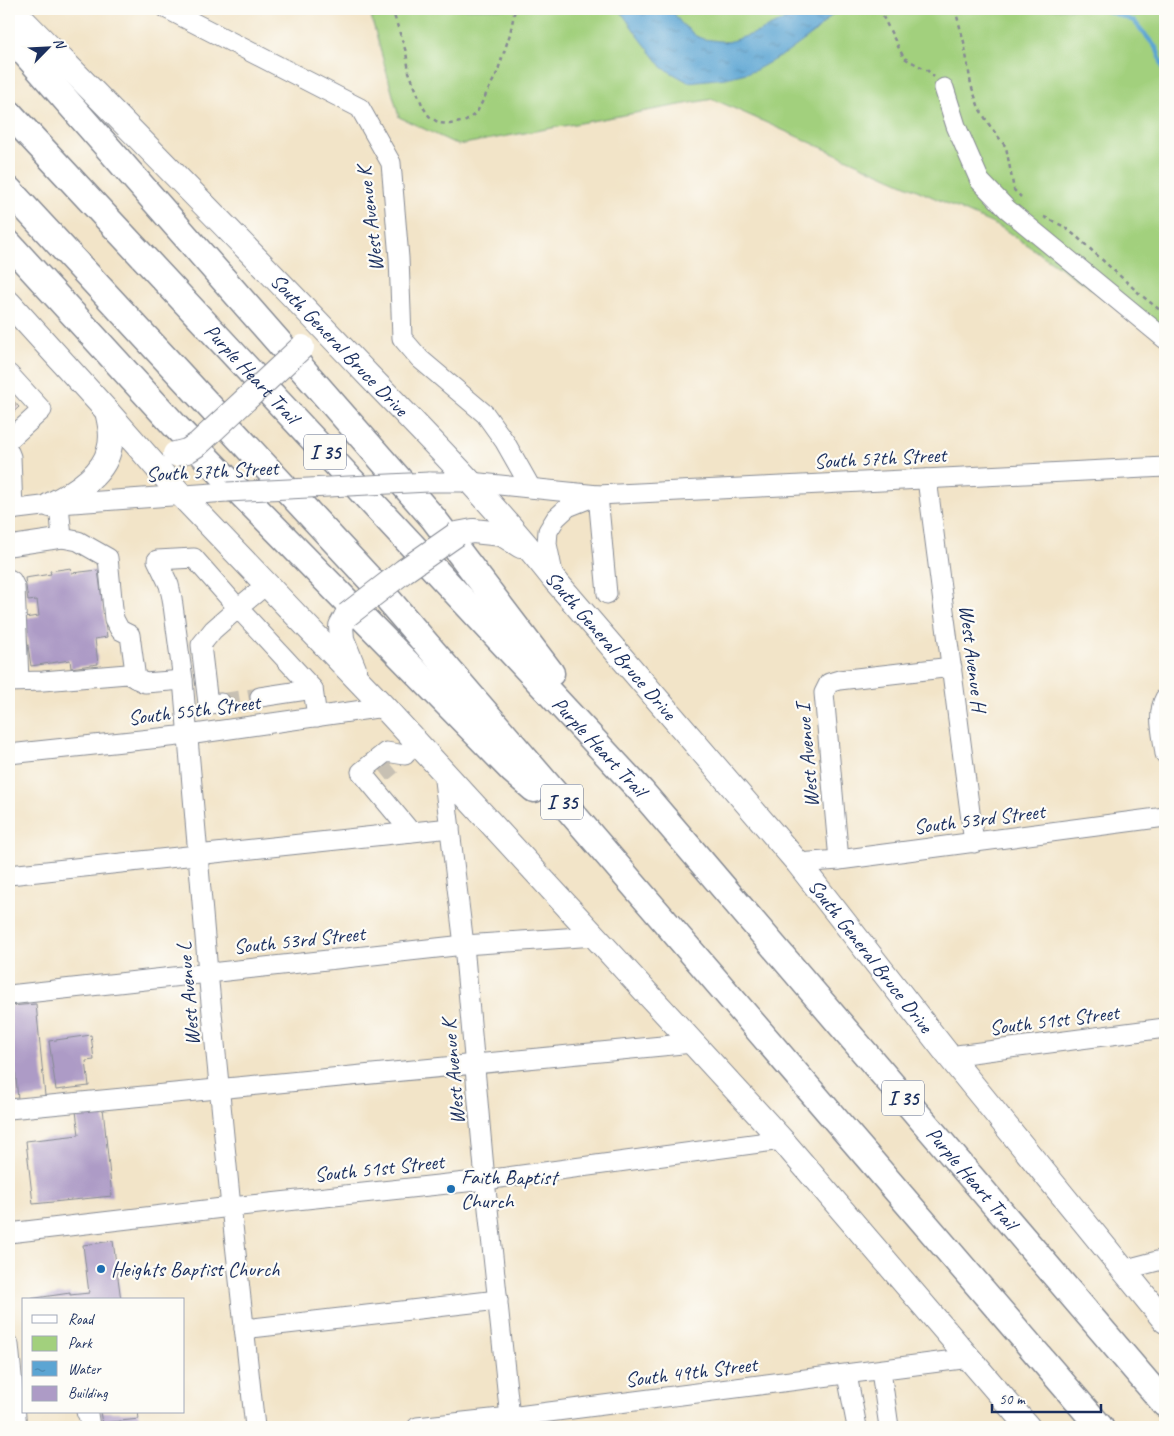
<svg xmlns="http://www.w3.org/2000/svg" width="1174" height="1436" font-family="Caveat,sans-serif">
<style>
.green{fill:#a2d07d;stroke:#5e806e}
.water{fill:url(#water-ripples);stroke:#3c6a98}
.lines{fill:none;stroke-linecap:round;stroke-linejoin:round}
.stream{stroke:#5ca5d3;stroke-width:4.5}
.building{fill:#ad9bc6}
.minor-tunnel{stroke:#c7c0b3;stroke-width:19;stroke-dasharray:19 9;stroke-linecap:butt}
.minor-casing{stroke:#868a93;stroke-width:21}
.major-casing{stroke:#868a93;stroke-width:26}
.highway-casing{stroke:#868a93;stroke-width:29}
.path{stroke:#868a93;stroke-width:2.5;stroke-dasharray:4 4;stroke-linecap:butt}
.minor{stroke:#fff;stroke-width:19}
.major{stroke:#fff;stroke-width:24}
.highway{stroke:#fff;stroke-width:26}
.minor-bridge-casing{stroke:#868a93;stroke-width:21;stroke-linecap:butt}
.major-bridge-casing{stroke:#868a93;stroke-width:26;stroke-linecap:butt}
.minor-bridge{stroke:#fff;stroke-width:19}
.major-bridge{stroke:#fff;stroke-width:24}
.poi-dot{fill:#1f6fb2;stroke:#fdfcf7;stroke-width:2}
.labels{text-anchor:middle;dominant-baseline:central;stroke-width:4.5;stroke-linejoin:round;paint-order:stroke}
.shield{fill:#fdfcf7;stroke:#5f6c8c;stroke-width:1}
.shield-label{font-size:20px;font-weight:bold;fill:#1b2f5e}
.street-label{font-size:21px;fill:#1b2f5e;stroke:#fdfcf7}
.poi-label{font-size:21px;fill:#1b2f5e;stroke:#fdfcf7;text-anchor:start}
</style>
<defs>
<pattern id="water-ripples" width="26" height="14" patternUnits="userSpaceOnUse" patternTransform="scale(1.25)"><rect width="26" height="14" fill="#5ca5d3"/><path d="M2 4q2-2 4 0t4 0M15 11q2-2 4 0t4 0" fill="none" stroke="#4b87ae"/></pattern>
</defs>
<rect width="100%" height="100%" fill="#fdfcf7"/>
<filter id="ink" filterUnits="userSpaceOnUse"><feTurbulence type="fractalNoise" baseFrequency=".02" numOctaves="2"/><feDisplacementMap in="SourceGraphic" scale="10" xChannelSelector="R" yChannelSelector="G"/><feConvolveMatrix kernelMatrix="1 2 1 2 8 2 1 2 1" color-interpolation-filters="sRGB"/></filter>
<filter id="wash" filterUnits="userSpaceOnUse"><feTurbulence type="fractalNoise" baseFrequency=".0096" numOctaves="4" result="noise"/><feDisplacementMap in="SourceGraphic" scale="20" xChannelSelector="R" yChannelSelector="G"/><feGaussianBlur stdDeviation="1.12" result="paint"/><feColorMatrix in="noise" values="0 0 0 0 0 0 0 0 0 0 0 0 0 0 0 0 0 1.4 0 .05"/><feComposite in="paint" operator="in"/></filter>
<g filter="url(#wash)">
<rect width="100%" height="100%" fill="#f2e4c8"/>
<path class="green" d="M369,9h796v330l-163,-111 -289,-129 -255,46 -59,-28z"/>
<path class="water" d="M619,9h52l10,14 15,13 7,3 25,3 28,-9 24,-11 21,-13h37l-24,24 -26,19 -34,19 -28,7 -38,4 -25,-14 -24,-31z"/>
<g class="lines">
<path class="stream" d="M1102,9l32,12 23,28 8,25"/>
</g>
<g id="blocks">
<g class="building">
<path d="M755,9h9v3l-8,2z"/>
<path d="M9,396l10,11 -10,9z"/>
<path d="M71,568l1,5 26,-3 9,67 -12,2 3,25 -27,4 -1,-8 -39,6 -7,-48 15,-2 -2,-16 -9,1 -3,-23 26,-4 -1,-3z"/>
<path d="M36,1004l9,92 -27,3 -9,-93z"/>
<path d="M91,1035l3,25 -8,1 3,25 -33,4 -7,-49z"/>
<path d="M103,1108l9,88 -79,8 -7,-63 53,-6 -3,-24z"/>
<path d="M113,1241l8,59h-92v-1l41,-6v2l19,-2 -6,-48z"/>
<path d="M100,1412h38l1,7 -37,4z"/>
</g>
</g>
</g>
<g filter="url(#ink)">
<use href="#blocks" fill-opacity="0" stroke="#868a93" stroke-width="1"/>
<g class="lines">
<g class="minor-tunnel">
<path d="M9,400l2,-2"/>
<path d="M221,703l39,-6"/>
<path d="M382,773l10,-8"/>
</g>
<g class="minor-casing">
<g id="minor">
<path d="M167,9l193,99 31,55 8,95 3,80 18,21 65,55 20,28 26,46"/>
<path d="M944,88l12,38 24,55 27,28 158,130"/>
<path d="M9,374l33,36 -33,30"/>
<path d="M9,452l2,5 2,53"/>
<path d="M927,479l47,364"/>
<path d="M429,482h41l128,13 567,-28"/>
<path d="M59,504l3,34 16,3 30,17 6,61 6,11 10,5 6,44"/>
<path d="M9,510l50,-6 168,-12"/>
<path d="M9,546l53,-8"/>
<path d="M554,578l-7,-34 1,-13 8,-13 12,-11 30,-12 9,99"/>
<path d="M9,579l3,2 3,6 4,94"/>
<path d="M267,584l-29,24 75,81 4,28"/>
<path d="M9,682l34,-1 84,-7 18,9 38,-3"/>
<path d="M260,697l53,-8"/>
<path d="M1165,698c-9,16 -2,38 0,56"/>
<path d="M221,703l-13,1 -7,-59 12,-15 25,-22 -44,-50 -37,2 12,25 3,13 11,82 25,292 23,235 24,220"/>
<path d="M9,754l179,-19 196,-28"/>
<path d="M405,755l-19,-3 -25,20 50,60"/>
<path d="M443,772l21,173 21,235 26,247"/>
<path d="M839,860l-15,-167 5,-10 10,-3 113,-13"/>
<path d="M798,863l41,-3 326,-43"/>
<path d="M9,875l441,-47"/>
<path d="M9,995l455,-50 131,-9"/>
<path d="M949,1056l216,-28"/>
<path d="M9,1109l684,-66"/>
<path d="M9,1233l222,-26 254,-27 297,-40"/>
<path d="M1123,1270l42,-11"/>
<path d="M244,1329l254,-29"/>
<path d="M9,1345l8,82"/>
<path d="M881,1371l8,56"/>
<path d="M847,1375l10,52"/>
<path d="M86,1412l2,2 2,13"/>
<path d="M417,1427l93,-10 460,-59"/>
</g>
</g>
<g class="major-casing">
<g id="major">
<path id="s1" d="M12,9c119,121 239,242 356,366 64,66 129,132 186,204l244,284 151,193 216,265"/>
<path d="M9,303l98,108 74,84 203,212 398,433 246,287"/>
<path d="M50,505c22,-11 53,-29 59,-55 4,-13 1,-26 -2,-39"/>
<path d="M457,534l16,-3 29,3 19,12"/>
<path d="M347,615l-6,11 1,13 12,30"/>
</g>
</g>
<g class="highway-casing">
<g id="highway">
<path d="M9,35l424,483 118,155"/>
<path id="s2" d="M9,113l632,678 524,613"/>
<path d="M9,190l370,399 721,838"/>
<path d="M9,244l168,184 336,343 21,18"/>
</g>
</g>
<g class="path">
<path d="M392,9l14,43 3,20 14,35 6,9 10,7 11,1 16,-3 11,-9 20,-39 13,-39 5,-25"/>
<path d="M879,9l25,49 23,12 7,7"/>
<path d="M955,9l9,33 7,43 8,23 11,18 16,21 8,43 7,7"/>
<path d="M746,12l8,-2v-1"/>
<path d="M1044,217l19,9 14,11 64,58 24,19"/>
</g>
<use href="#minor" class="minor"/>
<use href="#major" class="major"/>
<use href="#highway" class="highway"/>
<g class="minor-bridge-casing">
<path id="minor-bridge" d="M227,492l202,-10"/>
</g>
<g class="major-bridge-casing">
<g id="major-bridge">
<path d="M175,454l12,-3 11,-7 104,-97"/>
<path d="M347,615l57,-44 53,-37"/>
</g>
</g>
<use href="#minor-bridge" class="minor-bridge"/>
<use href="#major-bridge" class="major-bridge"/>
</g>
</g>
<g class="poi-dot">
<circle cx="451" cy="1189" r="5"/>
<circle cx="101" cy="1269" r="5"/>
</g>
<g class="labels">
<g class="shield">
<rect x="304" y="434.5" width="42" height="35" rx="4"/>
<rect x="541" y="784.5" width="42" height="35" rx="4"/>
<rect x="882" y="1080.5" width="42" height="35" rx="4"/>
</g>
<g class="shield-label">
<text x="325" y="452">I 35</text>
<text x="562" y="802">I 35</text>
<text x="903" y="1098">I 35</text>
</g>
<g class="street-label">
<text transform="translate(370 219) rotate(-97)">West Avenue K</text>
<text stroke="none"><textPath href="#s1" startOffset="469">South General Bruce Drive</textPath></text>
<text stroke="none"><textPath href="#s2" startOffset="356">Purple Heart Trail</textPath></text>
<text transform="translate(880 458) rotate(-3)">South 57th Street</text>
<text transform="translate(212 471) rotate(-3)">South 57th Street</text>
<text stroke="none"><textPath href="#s1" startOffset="874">South General Bruce Drive</textPath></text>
<text transform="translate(973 658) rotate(83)">West Avenue H</text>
<text transform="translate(194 710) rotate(-7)">South 55th Street</text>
<text stroke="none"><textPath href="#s2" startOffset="866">Purple Heart Trail</textPath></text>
<text transform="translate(807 756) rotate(-95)">West Avenue I</text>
<text transform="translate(979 819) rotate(-7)">South 53rd Street</text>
<text transform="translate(299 940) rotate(-6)">South 53rd Street</text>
<text stroke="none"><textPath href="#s1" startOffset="1279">South General Bruce Drive</textPath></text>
<text transform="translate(188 994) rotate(-95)">West Avenue L</text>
<text transform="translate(1054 1020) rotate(-7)">South 51st Street</text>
<text transform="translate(453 1072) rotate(-95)">West Avenue K</text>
<text transform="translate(379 1168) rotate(-6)">South 51st Street</text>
<text stroke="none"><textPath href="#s2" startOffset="1436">Purple Heart Trail</textPath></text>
<text transform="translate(691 1372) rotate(-7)">South 49th Street</text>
</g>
<g class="poi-label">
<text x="461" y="1177">Faith Baptist<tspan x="461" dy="24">Church</tspan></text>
<text x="111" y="1269">Heights Baptist Church</text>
</g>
</g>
<rect width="1174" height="1436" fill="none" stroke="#fdfcf7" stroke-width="30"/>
<rect x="22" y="1298" width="162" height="115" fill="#fdfcf7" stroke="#a3aaba"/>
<rect x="32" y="1315" width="25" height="8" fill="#ffffff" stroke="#a3aaba"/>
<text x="68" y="1324" font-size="15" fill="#1b2f5e">Road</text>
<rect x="32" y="1336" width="25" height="15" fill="#a2d07d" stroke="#a3aaba"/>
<text x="68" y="1348" font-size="15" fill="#1b2f5e">Park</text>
<rect x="32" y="1361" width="25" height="15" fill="url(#water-ripples)" stroke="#a3aaba"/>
<text x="68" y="1374" font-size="15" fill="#1b2f5e">Water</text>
<rect x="32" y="1386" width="25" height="15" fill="#ad9bc6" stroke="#a3aaba"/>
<text x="68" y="1398" font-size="15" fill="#1b2f5e">Building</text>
<g transform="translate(48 48) rotate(66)" stroke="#fdfcf7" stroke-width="4" paint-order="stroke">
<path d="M0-4L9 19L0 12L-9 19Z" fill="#1b2f5e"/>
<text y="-8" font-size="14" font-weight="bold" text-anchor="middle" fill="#1b2f5e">N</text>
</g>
<path d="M992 1404v8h109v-8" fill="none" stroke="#1b2f5e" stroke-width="2.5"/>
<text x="999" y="1404" font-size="15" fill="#1b2f5e" stroke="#fdfcf7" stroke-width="4" paint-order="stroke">50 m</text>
</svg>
